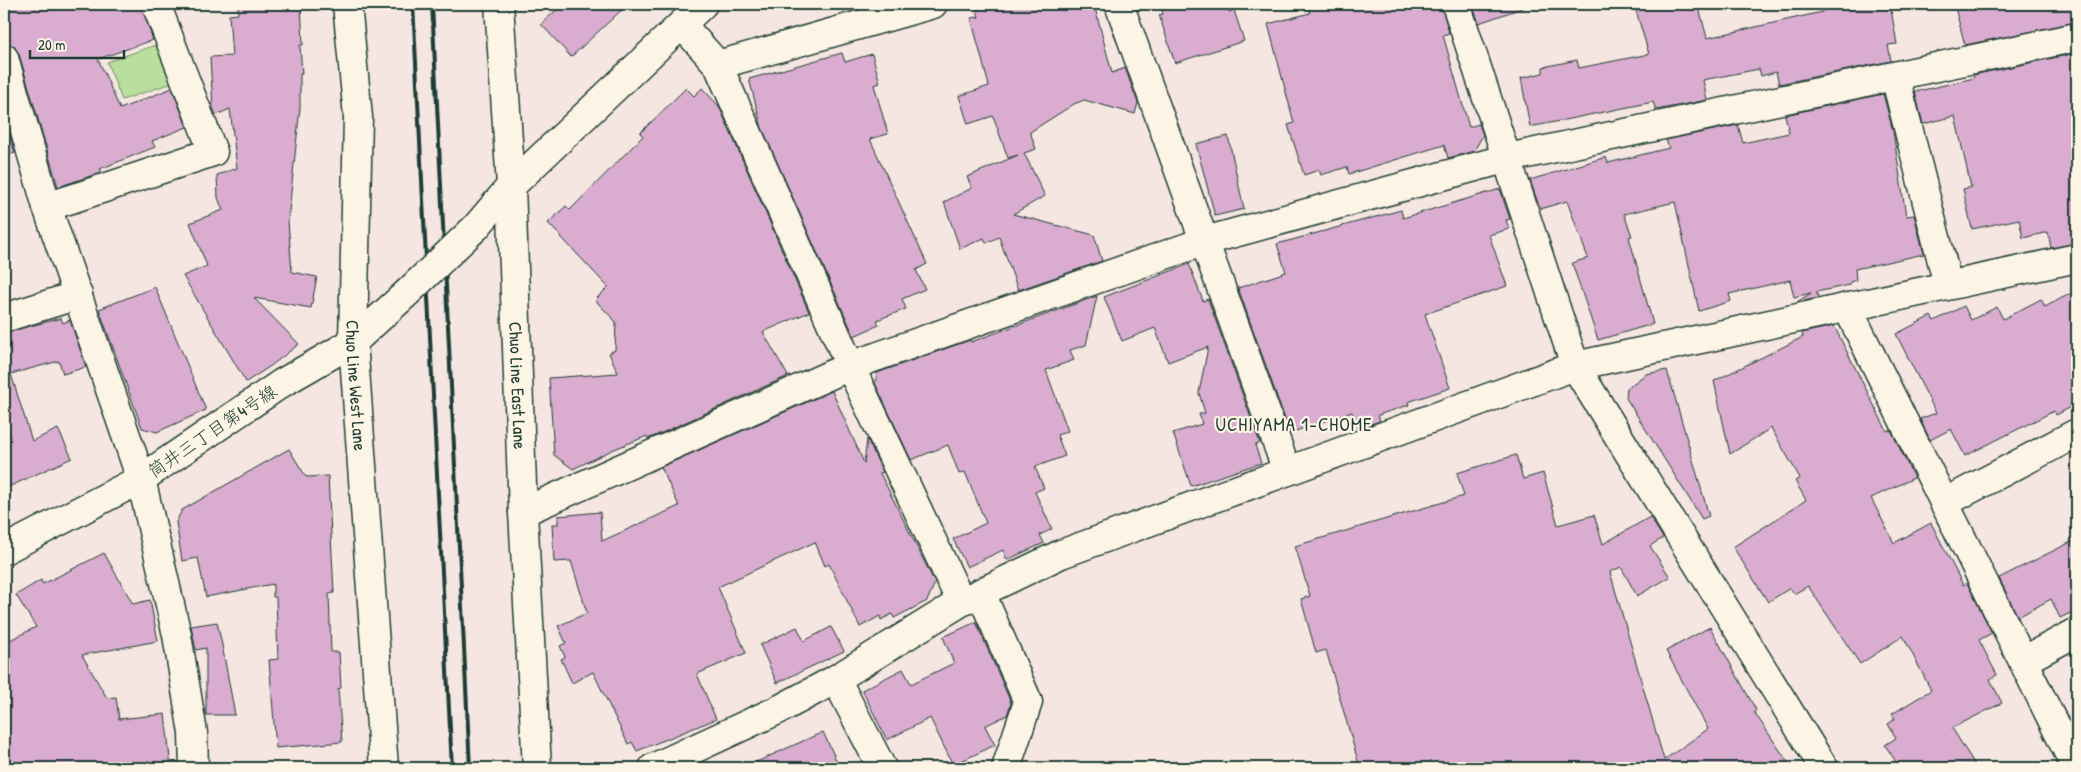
<svg xmlns="http://www.w3.org/2000/svg" width="2081" height="772" font-family="'Patrick Hand','Klee One',sans-serif">
<style>
.green{fill:#b8df9b;stroke:#6c8e68}
.building{fill:#d9acd0;stroke:#1f3d34}
.lines{fill:none;stroke-linecap:round;stroke-linejoin:round}
.minor-casing{stroke:#1f3d34;stroke-width:31}
.minor{stroke:#fcf5e5;stroke-width:28}
.rail{stroke:#1f3d34;stroke-width:4}
.minor-bridge-casing{stroke:#1f3d34;stroke-width:31;stroke-linecap:butt}
.minor-bridge{stroke:#fcf5e5;stroke-width:28}
.labels{text-anchor:middle;dominant-baseline:central;stroke-width:4.5;stroke-linejoin:round;paint-order:stroke}
.street-label{font-size:18px;fill:#1f3d34;stroke:#fcf5e5}
.neighbourhood-label{font-size:19px;letter-spacing:1px;fill:#1f3d34;stroke:#fcf5e5}
</style>
<rect width="100%" height="100%" fill="#f5e6e1"/>
<filter id="ink" filterUnits="userSpaceOnUse"><feTurbulence type="fractalNoise" baseFrequency=".02" numOctaves="2"/><feDisplacementMap in="SourceGraphic" scale="10" xChannelSelector="R" yChannelSelector="G"/><feConvolveMatrix kernelMatrix="1 2 1 2 8 2 1 2 1" color-interpolation-filters="sRGB"/></filter>
<g filter="url(#ink)">
<path class="green" d="M167,41l14,39 -59,20 -15,-38z"/>
<g class="building">
<path d="M4,4h137l12,36 -55,19 22,50 52,-21 15,39 -35,14 3,6 -55,22 2,3 -44,15 -39,-133 -5,-8 -10,-3z"/>
<path d="M238,4h63l2,41h-3l2,29h-2v34l-12,113 4,51 25,5 -6,31 -57,-10 45,46 -27,21 -26,17 -63,-106 24,-10 -17,-43 33,-13 -5,-12 -1,-23 20,-7 -7,-59 -14,6 -3,-7 -3,-51 22,-1 -3,-41 9,-1z"/>
<path d="M563,4h65l-57,53 -30,-33z"/>
<path d="M1002,4h92l18,69 13,-5 13,35 -3,11 -51,-14 -10,4 -44,28 6,17 -12,4 21,43 -32,18 81,21 8,26 -84,29 -19,-53 -13,6 -2,-5 -24,11 -16,-47 28,-14 -5,-11 51,-22 -10,3 -15,-42 -25,8 -9,-28 30,-10 -18,-68 8,-1 -2,-7z"/>
<path d="M1160,4h67l2,8 5,-2 10,31 -69,22 -16,-48 4,-1z"/>
<path d="M1307,4h134l8,29 -6,2 26,92 10,-3 4,11 -9,16 -26,7 -4,-13 -95,29 -2,-7 -26,8 -2,-5 -15,5 -16,-50 6,-2 -26,-99 42,-11z"/>
<path d="M1472,4h49l1,4 -43,15z"/>
<path d="M1634,4h64l9,34 115,-26 -2,-8h70l7,40 -9,1 3,16 -112,23 -3,-12 -15,4 -2,-7 -56,11 4,20 -51,10 -3,-8 -123,25 -9,-49 22,-5v-6l34,-7 2,8 70,-14z"/>
<path d="M1954,4h123v18l-112,23z"/>
<path d="M842,53l3,9 27,-8 8,29 -6,2 14,49 -18,5 57,125 -11,6 9,19 -23,10 4,10 -29,11 2,5 -25,11 -92,-208 -13,-49z"/>
<path d="M2077,53v190l-26,5 -3,-16 -25,6 -4,-19 -47,10 -9,-40 8,-2 -16,-71 -32,8 -8,-32 59,-14 -1,-3z"/>
<path d="M686,88l8,8 8,-8 17,18 90,206 -46,20 25,44 -140,63 -1,-3 -35,14 -39,19 -19,-14 -5,-77 69,-5 -9,-20 6,-3 1,-28 -21,-22 13,-13 -60,-64 18,-17 4,4 73,-74 -3,-3z"/>
<path d="M1883,94l10,37 13,85 8,-1 10,39 -69,15 1,11 -6,2v3l-34,7 3,6 -22,4 14,-9 -17,4 -4,-17 -61,14 2,7 -32,10 -24,-109 -51,12 8,22 -3,1 24,87 -55,16 -26,-77 16,-5 -21,-57 -27,8 -10,-29 76,-23 2,6 61,-15 -3,-8 72,-15 5,18 46,-10 -4,-18z"/>
<path d="M4,113l11,40 -11,3z"/>
<path d="M1228,136l16,73 -29,7 -19,-72z"/>
<path d="M1500,189l10,30 -4,1 3,9 -20,6 18,51 -82,28 25,74 -42,14 1,3 -31,10 2,6 -22,7 -6,-16 -62,21 -52,-145 48,-16 -9,-28 124,-34 2,8z"/>
<path d="M1189,264l14,37 5,-2 52,144 -5,2 6,18 -70,23 -18,-53 29,-9 -3,-10 6,-1 -6,-20 9,-46 -40,15 -13,-34 -33,13 -18,-44z"/>
<path d="M155,287l51,123 -49,22 -15,-4 -43,-119z"/>
<path d="M2077,290v114l-21,11 -2,-4 -89,45 -14,-27 -21,11 -10,-21 16,-6 -40,-79 35,-18 3,5 30,-15 7,14 26,-13 6,12 38,-20 4,8z"/>
<path d="M1097,296l-11,49 -16,5 4,10 -28,10 22,61 -11,4 8,21 -30,11 9,21 -9,4 17,37 -12,6 4,8 -37,17 -4,-10 -36,17 -14,-28 33,-16 -21,-51 -6,2 -11,-29 -37,15 -36,-77 2,-10 93,-33 1,2z"/>
<path d="M61,318l2,5 7,-3 16,47 -23,7 -4,-13 -48,13 21,67 26,-12 14,29 -68,31v-156z"/>
<path d="M1834,326l53,105 4,-1 23,48 -43,20 23,45 37,-20 32,62 4,-2 25,50 -13,7 18,35 -7,4 12,24 -50,25 25,40h-77l-15,-23 11,-7 -8,-14 7,-5 -3,-5 39,-24 -28,-54 -43,28 -52,-78 -14,8 -4,-6 -22,14 -35,-55 73,-47 -11,-19 5,-3 -29,-50 -41,26 -16,-73 89,-44 -1,-4z"/>
<path d="M1667,370l42,146 -7,3 -76,-121 1,-10 19,-14z"/>
<path d="M832,391l32,72 3,-24 16,33 -3,1 55,110 -8,18 -33,17 -2,-4 -11,6 -1,-4 -20,11 -31,-63 -4,2 -10,-24 -97,45 28,66 -49,21 19,45 -79,32 -5,-9 -4,2 -35,-72 -21,11 -11,-24 4,-2 -5,-11 6,-3 -8,-17 29,-13 -16,-52 -17,1 -2,-38h6v-8l42,-4 2,29 77,-35 -18,-39z"/>
<path d="M289,449l17,28 22,-1 6,117 -5,1 2,58h8l2,36 -3,1 4,53 -66,6 -7,-88 9,-1 -2,-62h-3v-13l-67,13 -8,-39 -16,3 -6,-39 6,-12z"/>
<path d="M1516,455l7,24 20,-6 15,52 36,-10 9,29 47,-27 13,21 -13,8 20,31 -33,19 -16,-29 -11,5 54,188 44,-31 -42,-78 44,-24 46,83 -2,2 38,56h-432l-34,-118 -10,3 -15,-54 9,-3 -15,-50 169,-50 -7,-23z"/>
<path d="M2077,539v71l-17,8 -9,-19 -33,18 -19,-39z"/>
<path d="M104,553l29,51 17,-4 8,41 -76,14 25,43 9,-1 3,22 46,-5 6,54h-167v-125l32,-16 -20,-32 25,-15 2,4z"/>
<path d="M217,622l5,23 13,70h-29v-67l-10,2 -5,-24z"/>
<path d="M976,622l35,81 -4,12 -22,11 10,19 -42,20 -23,-47 -43,22 -25,-50 41,-21 8,15 43,-21 -11,-26z"/>
<path d="M797,627l7,14 27,-14 13,24 -67,32 -17,-38z"/>
<path d="M823,732l17,36h-97z"/>
</g>
<g class="lines">
<g class="minor-casing">
<g id="minor">
<path id="s1" d="M347,4l11,113 -5,225 31,426"/>
<path id="s2" d="M499,4l12,182 12,326 14,256"/>
<path d="M1119,4l168,467"/>
<path d="M1456,4l119,362 249,402"/>
<path d="M682,25l36,40 132,301 111,236"/>
<path d="M4,58l43,149 94,272 36,156 16,98 1,35"/>
<path d="M718,65l215,-61"/>
<path d="M1895,76l53,209"/>
<path d="M47,207l166,-55 -57,-148"/>
<path d="M476,227l35,-41 192,-182"/>
<path d="M1847,307l229,461"/>
<path d="M4,318l74,-23"/>
<path d="M1944,503l133,-70"/>
<path d="M523,512l327,-146 355,-125 303,-83 569,-121"/>
<path d="M4,550l137,-71 141,-96 71,-41 54,-49"/>
<path d="M981,593l47,109 -22,66"/>
<path d="M2023,661l54,-29"/>
<path d="M836,679l46,89"/>
<path d="M653,768l127,-59 56,-30 125,-77 100,-48 514,-188 502,-108"/>
</g>
</g>
<use href="#minor" class="minor"/>
<g class="rail">
<path d="M413,4l39,764"/>
<path d="M432,4l38,764"/>
</g>
<g class="minor-bridge-casing">
<path id="minor-bridge" d="M407,293l69,-66"/>
</g>
<use href="#minor-bridge" class="minor-bridge"/>
</g>
</g>
<g class="labels">
<g class="street-label">
<text stroke="none"><textPath href="#s1" startOffset="382">Chuo Line West Lane</textPath></text>
<text stroke="none"><textPath href="#s2" startOffset="382">Chuo Line East Lane</textPath></text>
<text transform="translate(212 431) rotate(-34)">筒井三丁目第4号線</text>
</g>
<g class="neighbourhood-label">
<text x="1294" y="424">UCHIYAMA 1-CHOME</text>
</g>
</g>
<rect width="2081" height="772" fill="none" stroke="#fcf5e5" stroke-width="20"/>
<rect x="10" y="10" width="2061" height="752" fill="none" stroke="#1f3d34" stroke-width="2" filter="url(#ink)"/>
<path d="M30 50v8h94v-8" fill="none" stroke="#1f3d34" stroke-width="2.5"/>
<text x="38" y="50" font-size="15" fill="#1f3d34" stroke="#fcf5e5" stroke-width="4" paint-order="stroke">20 m</text>
</svg>
